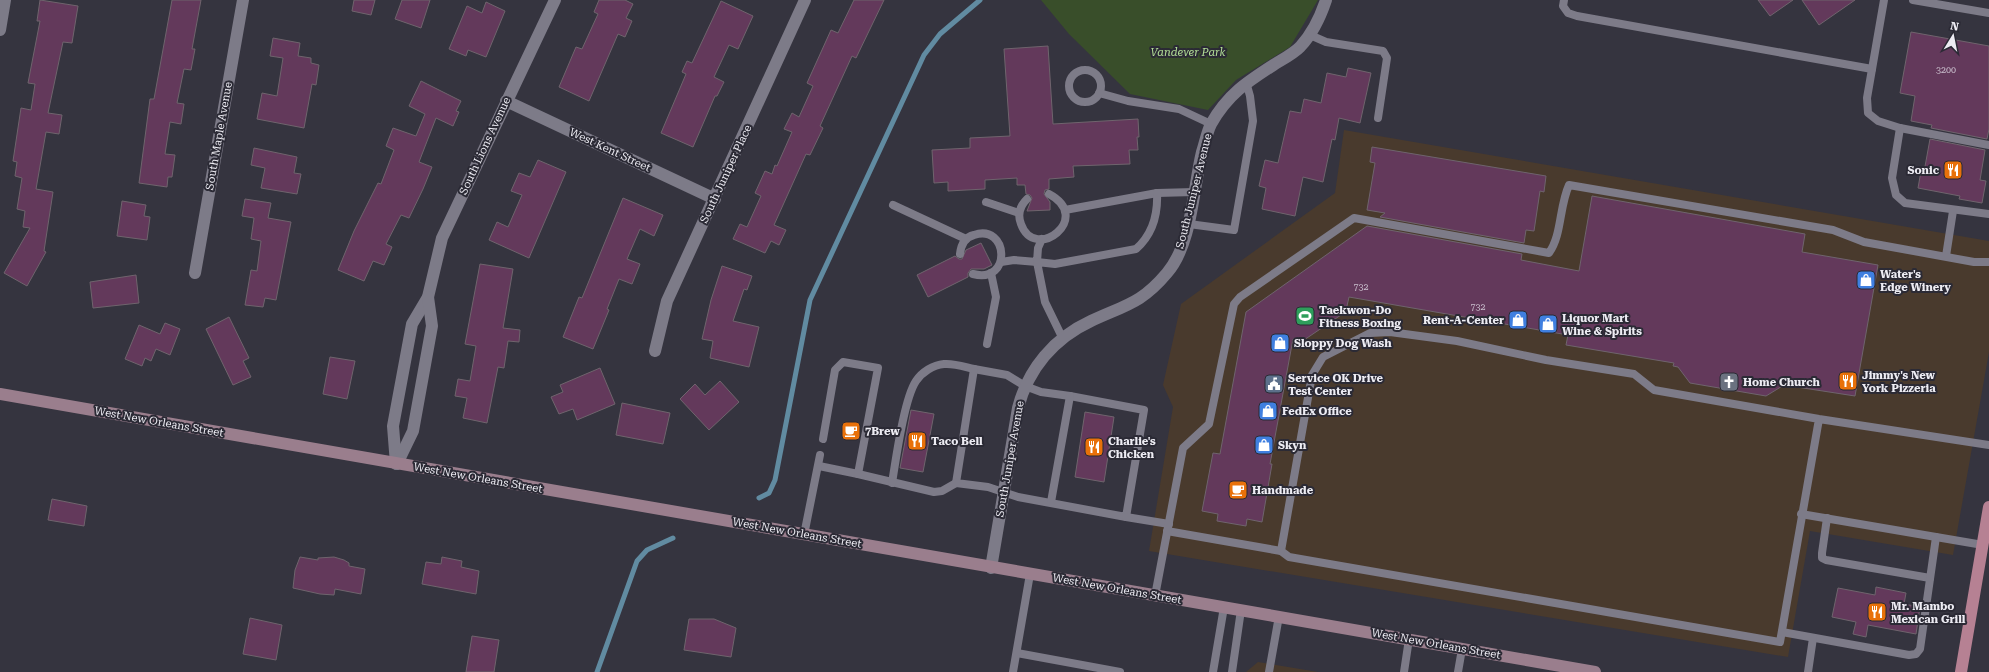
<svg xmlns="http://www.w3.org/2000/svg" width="1989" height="672" font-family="'Roboto Serif',serif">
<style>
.commercial{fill:#493a2d}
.green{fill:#394e2a}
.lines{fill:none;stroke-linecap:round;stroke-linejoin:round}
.stream{stroke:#618ba1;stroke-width:5}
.building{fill:#63395b;stroke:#6f646d}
.lane{stroke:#7d7b88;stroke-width:8}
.street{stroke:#7d7b88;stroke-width:12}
.secondary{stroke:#9a7e8d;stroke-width:12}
.primary{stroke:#b68193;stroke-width:12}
.labels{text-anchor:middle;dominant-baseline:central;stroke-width:4;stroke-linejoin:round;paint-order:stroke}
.number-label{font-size:9px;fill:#cabfcd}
.park-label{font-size:11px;font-style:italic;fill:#b4e097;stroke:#2b2a35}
.street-label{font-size:11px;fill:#edecf3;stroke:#2b2a35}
.poi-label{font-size:11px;font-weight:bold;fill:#edecf3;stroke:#2b2a35;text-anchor:start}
</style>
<rect width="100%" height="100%" fill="#35343f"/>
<g class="commercial">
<path d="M1344,130l645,111v111l-36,203 -143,-24 -22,126 -639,-106 24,-144 -10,-22 18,-81 154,-111z"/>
<path d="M1258,662l60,10h-72z"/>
</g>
<path class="green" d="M1041,0h277l-28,47 -54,33 -28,30 -78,-16 -61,-60z"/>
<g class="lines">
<g class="stream">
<path d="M759,498l10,-5 6,-13 35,-180 114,-245 16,-21 40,-34"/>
<path d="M597,672l40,-111 10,-11 26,-12"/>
</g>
</g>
<g class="building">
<path d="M40,0l38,6 -6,37 -9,-1 -15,71 14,2 -3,19 -13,-2 -10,57 17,3 -9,59 2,1 -19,34 -23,-13 26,-45 -7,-1 2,-16 -8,-2 5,-31 -7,-2 2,-14 -4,-1 8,-53 10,2 4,-26 -7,-1 12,-62h-3z"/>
<path d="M172,0h29l-9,49h3l-4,21 -7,-1 -7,34 7,1 -3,20 -11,-2 -5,32 10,1 -3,22h-4l-1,10 -28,-4 11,-84h4z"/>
<path d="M354,0h21l-4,15 -19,-4z"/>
<path d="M402,0h28l-9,28 -26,-9z"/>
<path d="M599,0h26l8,4 -7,14 6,3 -7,16 -7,-3 -29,67 -30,-14 17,-40 6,2 16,-35 -4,-2z"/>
<path d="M854,0h30l-28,58 -4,-2 -32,70 3,2 -13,27 -4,-1 -32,71 12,5 -7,15 -8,-4 -6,12 -32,-14 7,-15 7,3 14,-31 -6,-3 10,-22 7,3 3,-9 2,1 15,-34 -8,-3 8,-16 7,4 14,-31 -6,-3 24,-53 7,3z"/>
<path d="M1758,0h35l-23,16z"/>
<path d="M1802,0h53l-36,25z"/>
<path d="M721,1l32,15 -15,33 -9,-4 -15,32 10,5 -7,14h-2l-22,51 -32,-14 25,-59 -4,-2 5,-11 5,2z"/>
<path d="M486,2l19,9 -19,46 -18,-7 -2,6 -17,-7 18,-43 15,7z"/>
<path d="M1911,32l78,14v83l-2,10 -56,-11 1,-3 -21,-4 4,-25 -15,-3z"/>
<path d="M273,38l27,5 -2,13 13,2v5l8,2 -3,20 -4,-1 -8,44 -47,-9 5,-26 15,3 6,-38 -13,-2z"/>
<path d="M1048,46l5,78 85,-5 1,18h-2l1,13h-9l1,14 -57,2 1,11 -25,2v10l-4,1 -1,4 6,8v8l-23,1 5,-13 -2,-3 -4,-1 -1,-9h-8v-7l-32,2v9l-37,2v-9l-14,1 -2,-33 38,-2v-10l40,-2 -6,-87z"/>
<path d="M1348,68l23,5 -11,50 -21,-5 -4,22 -3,-1 -9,43 -20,-5 -8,39 -33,-7 4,-21 -7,-2 6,-26 13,3 12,-52 11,2 3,-14 17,4 6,-30 19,4z"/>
<path d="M421,81l40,20 -5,10 3,1 -6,14 -17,-8 -17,44 13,5 -9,22 -14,29 -8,-3 -15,29 6,3 -8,18 -11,-4 -9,20 -26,-11 16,-39 24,-48 3,1 13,-34 -8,-4 7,-18 23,8 9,-22 -16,-8z"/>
<path d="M1930,139l55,11 -5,30 6,1 -4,22 -23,-4 1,-3 -42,-8 3,-17 3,1z"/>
<path d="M1372,147l174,29 -2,16 -4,-1 -6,40 -8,-1 -2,13 -144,-26 5,-4 -18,-3 8,-47 -5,-1z"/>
<path d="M254,148l43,9 -3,16 7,1 -4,20 -36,-6 4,-20 -14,-3z"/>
<path d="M538,160l28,12 -37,86 -40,-18 8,-18 11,5 14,-32 -11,-4 8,-18 11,4z"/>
<path d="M1592,196l213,38 -3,18 76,13 -23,131 -71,-11 -18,11 -76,-13 -12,-16 -5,-1 1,-3 -108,-18 2,-10 -219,-38 -2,9 -8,5 2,4 -37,25 -11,-1 -23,125h2l-10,58 -15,-3 -1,7 -29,-5 1,-7 -16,-3 11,-58 7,1 26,-142 121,-86 155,28 -1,6 58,11z"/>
<path d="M623,198l40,17 -9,21 -14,-7 -13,30 13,5 -8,20 -13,-5 -12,30 2,1 -16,39 -30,-12 16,-40 3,1z"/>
<path d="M245,199l26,4 -3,15 23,4 -15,78 -11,-2 -2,9 -18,-2 6,-35 6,1 4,-30 -10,-2 3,-21 -12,-2z"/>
<path d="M122,201l24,4 -2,11 6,1 -3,23 -30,-4z"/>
<path d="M981,243l11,22 -8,4h-13l-3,4v4l-40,20 -11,-22 38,-19 4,3h3l4,-9z"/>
<path d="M480,264l33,5 -10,59 17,2 -1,12 -11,-1 -4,27 -6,-1 -11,56 -24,-5 4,-20 -12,-2 3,-17 12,2 6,-35 -11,-2z"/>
<path d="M722,266l30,10 -5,14 -3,-1 -11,32 26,6 -10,40 -39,-9 3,-17 -11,-2 9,-39z"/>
<path d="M136,275l3,28 -46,5 -3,-26z"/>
<path d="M229,317l20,41 -6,3 8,16 -18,8 -27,-56z"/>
<path d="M165,323l15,6 -10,26 -14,-6 -5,12 -6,-3 -3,8 -17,-7 14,-34 21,9z"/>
<path d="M330,357l25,4 -8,38 -24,-5z"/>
<path d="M600,368l15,36 -38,16 -4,-11 -14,5 -8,-17 12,-5 -3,-7z"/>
<path d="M720,381l19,21 -30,28 -29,-31 15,-15 10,11z"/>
<path d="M622,403l48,10 -7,31 -47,-9z"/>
<path d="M911,410l23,4 -11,58 -23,-4z"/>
<path d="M1085,412l29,5 -10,65 -29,-5z"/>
<path d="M52,499l35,7 -3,20 -36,-6z"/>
<path d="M300,557l18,3v-2l16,-1 10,3 5,3v3l16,3 -4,25 -26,-5 -1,6 -14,-1 -27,-6 2,-18z"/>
<path d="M442,557l20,4 -1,6 18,4 -3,23 -54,-10 4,-22 15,2z"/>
<path d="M1876,587l30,6 -2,11 16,3 -4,27 -48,-9 -2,12 -13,-3 3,-12 -24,-5 6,-29 37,7z"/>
<path d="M250,618l32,7 -6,35 -33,-6z"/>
<path d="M689,619h25l22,9 -5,29 -47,-7z"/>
<path d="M472,636l27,4 -5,32h-28z"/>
</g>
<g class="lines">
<g class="lane">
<path d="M1564,0l-1,6 5,7 9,3 295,53"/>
<path d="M1884,0l-17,98 1,15 10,8 22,7 89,17"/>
<path d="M1913,0l76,13"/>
<path d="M1310,35l16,7 57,9 4,7 -9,60"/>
<circle cx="1085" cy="86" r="16"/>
<path d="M1099,93l29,8 51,8 32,15"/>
<path d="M1900,128l-8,50 4,17 9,8 84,11"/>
<path d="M1027,199c-7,7 -10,15 -6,25 14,39 73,-6 28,-30"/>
<path d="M986,202l33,11"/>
<path d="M893,205l73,34"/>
<path d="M1065,210l92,-17 37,-1"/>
<path d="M1189,224l45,6 19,-109 -3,-25 -4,-14"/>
<path d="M960,254c1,-9 5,-17 14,-19 34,-12 39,49 -1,39"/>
<path d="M1946,256l7,-45"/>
<path d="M1001,262l13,-2 23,2 1,-14 4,-9"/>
<path d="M1062,337l-17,-35 -8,-40 18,2 81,-15c17,-15 22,-35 21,-56"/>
<path d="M987,344l9,-47 -5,-24"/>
<path d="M974,369l33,6 18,11 16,6 29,4 74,14 -18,107 -108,-20 -30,-10 -32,-4z"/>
<path d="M1819,419l-39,223 -491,-85 -8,-6 31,-176 11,-18 47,-24 20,-1 67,9 89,19 88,14 20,16 165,29 170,26"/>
<path d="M819,466l39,8 20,-106 -35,-6 -8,8 -12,69"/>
<path d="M858,474l76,18 8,-1 14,-8"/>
<path d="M892,483c4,-24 12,-84 24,-102 6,-9 17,-16 28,-17 10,-1 21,3 30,5"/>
<path d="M1051,502l19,-106"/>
<path d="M1801,514l182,31"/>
<path d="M1126,517l43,7"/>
<path d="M1827,518l-5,35v5l4,2 104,18"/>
<path d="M1167,531l114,20"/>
<path d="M804,535l16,-80"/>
<path d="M1155,596l28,-148 26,-24 25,-120 6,-7 114,-79 195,35c13,-18 10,-46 20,-68l264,45 31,12 110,20h15"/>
<path d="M1782,632l127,23 7,-1 4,-5 16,-112"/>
<path d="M1017,653l103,19"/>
<path d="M1013,672l17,-98"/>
<path d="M1213,672l11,-65"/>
<path d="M1232,672l9,-62"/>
<path d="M1269,672l10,-56"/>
<path d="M1404,672l5,-33"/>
<path d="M1458,672l4,-23"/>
<path d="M1808,672l5,-34"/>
</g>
<g class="street">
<path d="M0,30l5,-30"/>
<path d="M506,101l209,98"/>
<path d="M195,273l48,-273"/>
<path d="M655,351l12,-50 138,-301"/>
<path d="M396,464l-3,-38 19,-102 16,-27 14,-59 113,-238"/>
<path d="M397,464l16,-33 19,-105 -4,-29"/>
<path d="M991,568l27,-160c10,-39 36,-70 73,-87 34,-16 50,-17 76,-48 25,-29 26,-84 35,-121 3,-9 5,-20 9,-28 17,-30 36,-42 64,-60 8,-5 18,-10 25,-17 13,-14 20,-29 26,-47"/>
</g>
<path class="secondary" d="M0,394l1595,278"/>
<path class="primary" d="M1961,672l28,-165"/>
</g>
<defs>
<g id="restaurant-square" transform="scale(1)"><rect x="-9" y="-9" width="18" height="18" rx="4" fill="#e8710a" stroke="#2b2a35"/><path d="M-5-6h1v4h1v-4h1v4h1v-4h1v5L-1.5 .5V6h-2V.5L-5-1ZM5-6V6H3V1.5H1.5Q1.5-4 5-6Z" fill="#fff"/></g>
<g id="shop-square" transform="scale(1)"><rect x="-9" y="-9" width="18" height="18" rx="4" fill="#3f7fe0" stroke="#2b2a35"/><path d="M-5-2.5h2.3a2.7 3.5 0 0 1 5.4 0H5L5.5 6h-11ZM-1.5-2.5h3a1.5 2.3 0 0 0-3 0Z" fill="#fff"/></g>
<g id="stadium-square" transform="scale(1)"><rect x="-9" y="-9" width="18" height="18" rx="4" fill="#2e9e5b" stroke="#2b2a35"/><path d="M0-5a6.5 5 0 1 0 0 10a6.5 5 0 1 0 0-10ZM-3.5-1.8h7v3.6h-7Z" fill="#fff"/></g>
<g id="church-square" transform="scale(1)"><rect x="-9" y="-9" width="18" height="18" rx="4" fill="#6b7280" stroke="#2b2a35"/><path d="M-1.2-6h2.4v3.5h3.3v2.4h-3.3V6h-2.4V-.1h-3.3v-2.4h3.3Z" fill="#fff"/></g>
<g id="civic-square" transform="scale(1)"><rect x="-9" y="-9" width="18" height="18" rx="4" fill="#5c6f8a" stroke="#2b2a35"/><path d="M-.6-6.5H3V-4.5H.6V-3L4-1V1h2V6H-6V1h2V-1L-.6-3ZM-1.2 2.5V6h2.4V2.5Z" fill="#fff"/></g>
<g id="cafe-square" transform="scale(1)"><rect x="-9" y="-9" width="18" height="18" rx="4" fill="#e8710a" stroke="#2b2a35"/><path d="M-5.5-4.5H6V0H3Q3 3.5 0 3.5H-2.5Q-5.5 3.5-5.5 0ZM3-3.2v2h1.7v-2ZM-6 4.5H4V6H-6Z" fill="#fff"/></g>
</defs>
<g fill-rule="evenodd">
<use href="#restaurant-square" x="1953" y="170"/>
<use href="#shop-square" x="1866" y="280"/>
<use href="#stadium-square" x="1305" y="316"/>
<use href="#shop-square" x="1518" y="320"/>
<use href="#shop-square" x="1548" y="324"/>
<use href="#shop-square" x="1280" y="343"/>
<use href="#restaurant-square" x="1848" y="381"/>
<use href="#church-square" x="1729" y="382"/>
<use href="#civic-square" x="1274" y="384"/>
<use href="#shop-square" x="1268" y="411"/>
<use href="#cafe-square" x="851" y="431"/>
<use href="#restaurant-square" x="917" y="441"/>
<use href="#shop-square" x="1264" y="445"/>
<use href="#restaurant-square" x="1094" y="447"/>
<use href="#cafe-square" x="1238" y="490"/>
<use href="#restaurant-square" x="1877" y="612"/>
</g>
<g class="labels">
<g class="number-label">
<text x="1946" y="70">3200</text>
<text x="1361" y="287">732</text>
<text x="1478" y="307">732</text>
</g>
<g class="park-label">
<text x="1188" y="52">Vandever Park</text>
</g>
<g class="street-label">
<text transform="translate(219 136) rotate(-80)">South Maple Avenue</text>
<text transform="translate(485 146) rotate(-65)">South Lions Avenue</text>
<text transform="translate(610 150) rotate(25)">West Kent Street</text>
<text transform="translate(726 174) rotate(-65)">South Juniper Place</text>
<text transform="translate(1194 191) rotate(-76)">South Juniper Avenue</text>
<text transform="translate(159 422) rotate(10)">West New Orleans Street</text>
<text transform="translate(1010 459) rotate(-80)">South Juniper Avenue</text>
<text transform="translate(478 478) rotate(10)">West New Orleans Street</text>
<text transform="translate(797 533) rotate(10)">West New Orleans Street</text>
<text transform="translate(1117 589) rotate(10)">West New Orleans Street</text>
<text transform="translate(1436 644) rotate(10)">West New Orleans Street</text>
</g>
<g class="poi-label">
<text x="1939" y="170" text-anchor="end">Sonic</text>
<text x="1880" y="274">Water's<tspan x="1880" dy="13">Edge Winery</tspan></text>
<text x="1319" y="310">Taekwon-Do<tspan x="1319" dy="13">Fitness Boxing</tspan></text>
<text x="1562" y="318">Liquor Mart<tspan x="1562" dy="13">Wine &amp; Spirits</tspan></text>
<text x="1504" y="320" text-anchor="end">Rent-A-Center</text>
<text x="1294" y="343">Sloppy Dog Wash</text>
<text x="1862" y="375">Jimmy's New<tspan x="1862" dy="13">York Pizzeria</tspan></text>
<text x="1288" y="378">Service OK Drive<tspan x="1288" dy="13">Test Center</tspan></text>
<text x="1743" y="382">Home Church</text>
<text x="1282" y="411">FedEx Office</text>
<text x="865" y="431">7Brew</text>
<text x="931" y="441">Taco Bell</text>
<text x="1108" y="441">Charlie's<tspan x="1108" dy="13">Chicken</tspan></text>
<text x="1278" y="445">Skyn</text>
<text x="1252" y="490">Handmade</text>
<text x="1891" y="606">Mr. Mambo<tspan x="1891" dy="13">Mexican Grill</tspan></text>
</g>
</g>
<g transform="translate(1953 36) rotate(10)" stroke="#2b2a35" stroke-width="3" paint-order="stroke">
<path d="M0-3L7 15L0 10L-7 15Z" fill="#edecf3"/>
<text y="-6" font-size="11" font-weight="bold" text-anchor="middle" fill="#edecf3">N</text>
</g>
</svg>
